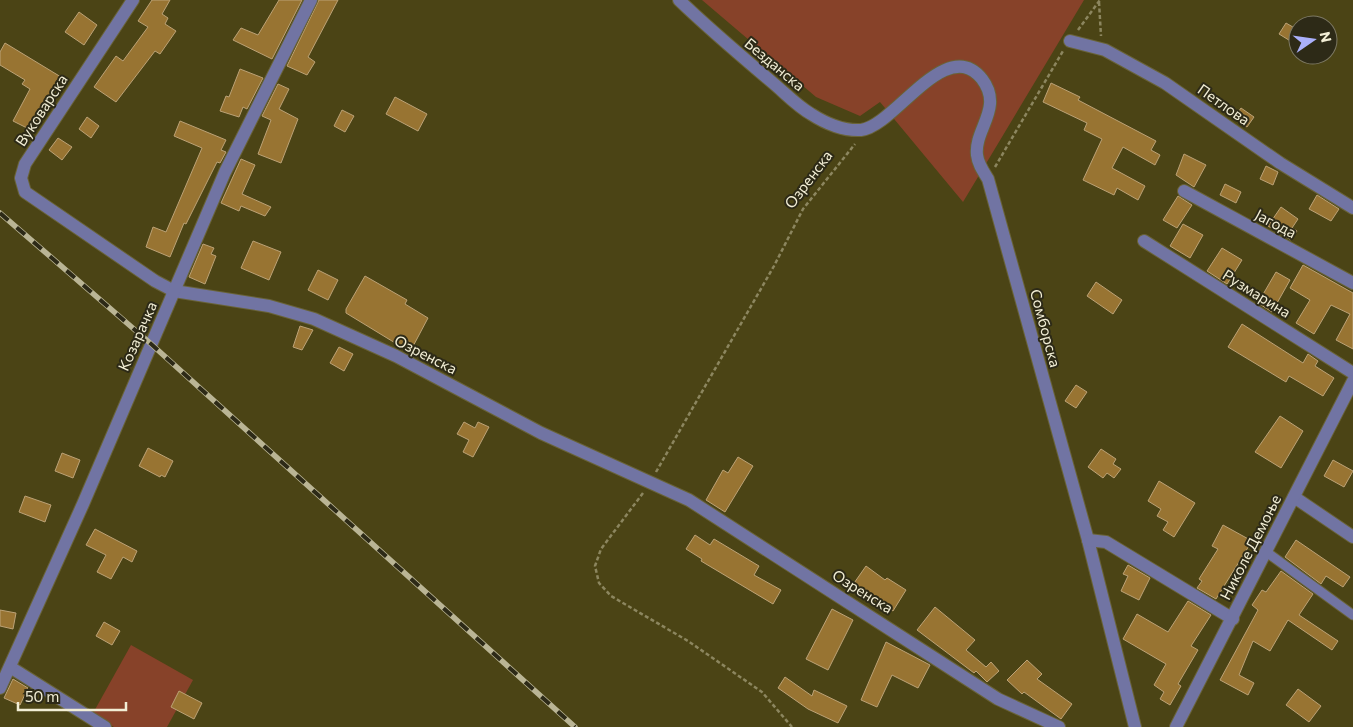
<svg xmlns="http://www.w3.org/2000/svg" width="1353" height="727" font-family="Commissioner,sans-serif">
<style>
.green{fill:#874229}
.building{fill:#987432;stroke:#bca276}
.lines{fill:none;stroke-linecap:round;stroke-linejoin:round}
.service-casing{stroke:#696338;stroke-width:11}
.minor-casing{stroke:#696338;stroke-width:14}
.path{stroke:#8c865f;stroke-width:2.5;stroke-dasharray:4 2.5;stroke-linecap:butt}
.service{stroke:#7174a3;stroke-width:9}
.minor{stroke:#7174a3;stroke-width:12}
.rail-casing{stroke:#bab595;stroke-width:5.5}
.rail{stroke:#2d2a17;stroke-width:4;stroke-dasharray:11;stroke-linecap:butt}
.labels{text-anchor:middle;dominant-baseline:central;stroke-width:4;stroke-linejoin:round;paint-order:stroke}
.street-label{font-size:15px;fill:#f2eed5;stroke:#2d2a17}
</style>
<rect width="100%" height="100%" fill="#4b4415"/>
<g class="green">
<path d="M702,0h382l-121,202 -83,-100 -20,14 -44,-19z"/>
<path d="M131,645l62,35 -26,47h-53l-22,-12z"/>
</g>
<g class="building">
<path d="M152,0h18l-8,14 6,4 -3,6 11,7 -16,23 -5,-3 -39,51 -22,-15 22,-31 7,5 25,-34 -10,-6z"/>
<path d="M279,0h23l-30,59 -39,-19 8,-12 17,7z"/>
<path d="M319,0h19l-30,57 7,5 -8,13 -20,-9z"/>
<path d="M79,12l18,13 -13,20 -19,-13z"/>
<path d="M1286,23l12,7 -6,12 -13,-8z"/>
<path d="M5,43l56,34 -30,53 -18,-9 17,-32 -8,-5 3,-4 -25,-15v-13z"/>
<path d="M240,69l23,9 -16,31 -4,-2 -4,10 -19,-6 6,-15 3,1z"/>
<path d="M1051,83l29,14 -2,3 78,41 -5,9 9,5 -5,10 -32,-18 -11,21 33,18 -7,14 -21,-12 -3,7 -31,-15 19,-41 -18,-9 3,-7 -44,-21z"/>
<path d="M278,84l11,5 -10,20 19,10 -17,44 -23,-9 13,-34 -9,-4z"/>
<path d="M395,97l32,17 -9,17 -32,-17z"/>
<path d="M1241,108l13,9 -7,10 -13,-9z"/>
<path d="M342,110l12,6 -9,16 -11,-6z"/>
<path d="M87,117l12,9 -8,12 -12,-9z"/>
<path d="M180,121l46,19 -5,10 5,2 -6,11 -3,-1 -31,62 -2,-1 -14,34 -24,-10 7,-20 13,5 36,-84 -28,-12z"/>
<path d="M58,138l14,9 -10,13 -13,-10z"/>
<path d="M1184,154l22,11 -12,22 -18,-12z"/>
<path d="M241,159l14,6 -13,29 29,13 -6,9 -24,-10 -2,5 -18,-8z"/>
<path d="M1266,166l12,6 -5,13 -13,-6z"/>
<path d="M1225,184l16,8 -5,11 -16,-8z"/>
<path d="M1317,195l22,14 -8,12 -22,-12z"/>
<path d="M1178,196l14,9 -15,23 -14,-8z"/>
<path d="M1281,207l17,12 -6,9 5,3 -6,9 -23,-14z"/>
<path d="M1183,224l20,11 -13,23 -20,-12z"/>
<path d="M253,241l28,11 -12,28 -28,-12z"/>
<path d="M203,244l11,4 -3,6 5,2 -11,28 -16,-7z"/>
<path d="M1222,248l20,12 -15,24 -20,-13z"/>
<path d="M1303,265l50,28v56l-17,-9 14,-26 -19,-9 -17,29 -18,-11 14,-23 -20,-12z"/>
<path d="M318,270l20,10 -10,20 -20,-10z"/>
<path d="M1276,272l14,8 -18,32 -14,-9z"/>
<path d="M365,276l42,24 -2,4 23,14 -18,34 -64,-39v-4z"/>
<path d="M1096,282l26,18 -9,14 -26,-18z"/>
<path d="M1242,324l61,39 5,-9 10,7 -3,5 19,12 -11,18 -34,-20 -3,6 -58,-35z"/>
<path d="M300,326l13,4 -11,20 -9,-3z"/>
<path d="M339,347l14,7 -9,17 -14,-8z"/>
<path d="M1076,385l11,7 -11,16 -11,-7z"/>
<path d="M1280,416l23,15 -22,37 -26,-16z"/>
<path d="M464,422l11,6 3,-6 11,5 -16,30 -10,-5 6,-12 -12,-6z"/>
<path d="M148,448l25,13 -8,16 -4,-2 -1,2 -21,-11z"/>
<path d="M1101,449l15,10 -3,5 8,5 -7,9 -7,-5 -4,5 -15,-11z"/>
<path d="M62,453l18,7 -7,18 -18,-7z"/>
<path d="M738,457l15,9 -28,46 -19,-12 17,-30 5,3z"/>
<path d="M1333,460l20,11 -9,16 -20,-11z"/>
<path d="M1159,481l36,22 -21,34 -11,-7 5,-8 -11,-6 4,-7 -13,-8z"/>
<path d="M25,496l26,9 -6,17 -26,-10z"/>
<path d="M1223,525l29,16 -36,58 -19,-11 5,-7 -3,-2 19,-30 -6,-3z"/>
<path d="M95,529l42,22 -5,11 -9,-5 -12,22 -14,-7 9,-17 -20,-10z"/>
<path d="M695,535l15,10 4,-6 45,27 -5,9 27,15 -8,14 -72,-43 1,-2 -16,-10z"/>
<path d="M1296,540l54,37 -7,10 -17,-11 -5,8 -36,-27z"/>
<path d="M1128,565l22,13 -11,22 -18,-9 7,-15 -5,-2z"/>
<path d="M866,566l19,14 2,-2 19,12 -13,21 -41,-25z"/>
<path d="M1281,571l32,23 -14,21 39,26 -6,9 -44,-30 -18,31 -17,-10 -14,34 15,8 -6,12 -28,-15 38,-70 -6,-5 10,-15 4,2z"/>
<path d="M1188,601l23,14 -20,31 7,4 -20,34 3,2 -11,19 -10,-6 4,-7 -10,-7 12,-21 -43,-25 14,-25 31,18z"/>
<path d="M935,607l40,33 -9,10 20,17 5,-5 8,9 -12,11 -11,-11 -2,2 -57,-43z"/>
<path d="M832,609l21,11 -25,50 -22,-11z"/>
<path d="M0,610l16,3 -3,16 -13,-3z"/>
<path d="M104,622l16,9 -8,14 -16,-9z"/>
<path d="M886,642l44,23 -12,23 -26,-13 -15,32 -16,-7z"/>
<path d="M1027,660l15,14 -5,5 35,25 -11,15 -37,-27 -2,2 -15,-14z"/>
<path d="M785,677l27,19 2,-6 33,16 -9,17 -30,-14 -30,-21z"/>
<path d="M13,679l15,9 -8,17 -16,-7z"/>
<path d="M1298,689l23,17 -12,16 -23,-17z"/>
<path d="M179,691l23,12 -8,16 -23,-12z"/>
</g>
<g class="lines">
<g class="service-casing">
<path id="service" d="M1265,551l88,64"/>
</g>
<g class="minor-casing">
<g id="minor">
<path d="M133,0l-108,164 -4,14 4,14 130,89 19,10 95,15 45,13 82,37 145,77 148,67 309,199 61,28"/>
<path d="M679,0c30,29 62,56 94,83 12,10 24,23 38,31 14,9 33,17 50,16 34,-4 85,-96 121,-51 22,29 -8,50 -5,76 1,9 6,16 11,24l100,361 47,187"/>
<path d="M1070,41l35,9 60,33 115,80 73,45"/>
<path d="M1184,191l169,92"/>
<path d="M1144,241l209,132"/>
<path d="M1294,497l59,40"/>
<path d="M1088,540l18,2 127,77"/>
<path d="M10,667l95,60"/>
<path d="M0,688l83,-184 142,-332 86,-172"/>
<path d="M1176,727l177,-346"/>
</g>
</g>
<g class="path">
<path d="M1099,2l2,34"/>
<path d="M1078,30l22,-30"/>
<path d="M995,167l68,-116"/>
<path d="M656,472l118,-206 29,-57 52,-65"/>
<path d="M643,493l-42,56 -6,17 4,17 12,13 77,45 74,51 30,35"/>
</g>
<use href="#service" class="service"/>
<use href="#minor" class="minor"/>
<g class="rail-casing">
<path id="rail" d="M0,213l150,130 425,384"/>
</g>
<use href="#rail" class="rail"/>
</g>
<g class="labels">
<g class="street-label">
<text transform="translate(775 64) rotate(40)">Безданска</text>
<text transform="translate(1224 104) rotate(35)">Петлова</text>
<text transform="translate(41 110) rotate(-57)">Вуковарска</text>
<text transform="translate(808 179) rotate(-53)">Озренска</text>
<text transform="translate(1276 223) rotate(28)">Јагода</text>
<text transform="translate(1257 293) rotate(32)">Рузмарина</text>
<text transform="translate(1046 328) rotate(75)">Сомборска</text>
<text transform="translate(137 336) rotate(-66)">Козарачка</text>
<text transform="translate(426 354) rotate(27)">Озренска</text>
<text transform="translate(1250 547) rotate(-63)">Николе Демоње</text>
<text transform="translate(863 591) rotate(32)">Озренска</text>
</g>
</g>
<g transform="translate(1313 40) rotate(77)"><circle r="24" fill="#2d2a17" stroke="#7c7863"/>
<path d="M0-4L9 19L0 12L-9 19Z" fill="#aab0fb"/>
<text y="-8" font-size="14" font-weight="bold" text-anchor="middle" fill="#f2eed5">N</text>
</g>
<path d="M18 702v8h108v-8" fill="none" stroke="#f2eed5" stroke-width="2.5"/>
<text x="25" y="702" font-size="15" fill="#f2eed5" stroke="#2d2a17" stroke-width="4" paint-order="stroke">50 m</text>
</svg>
